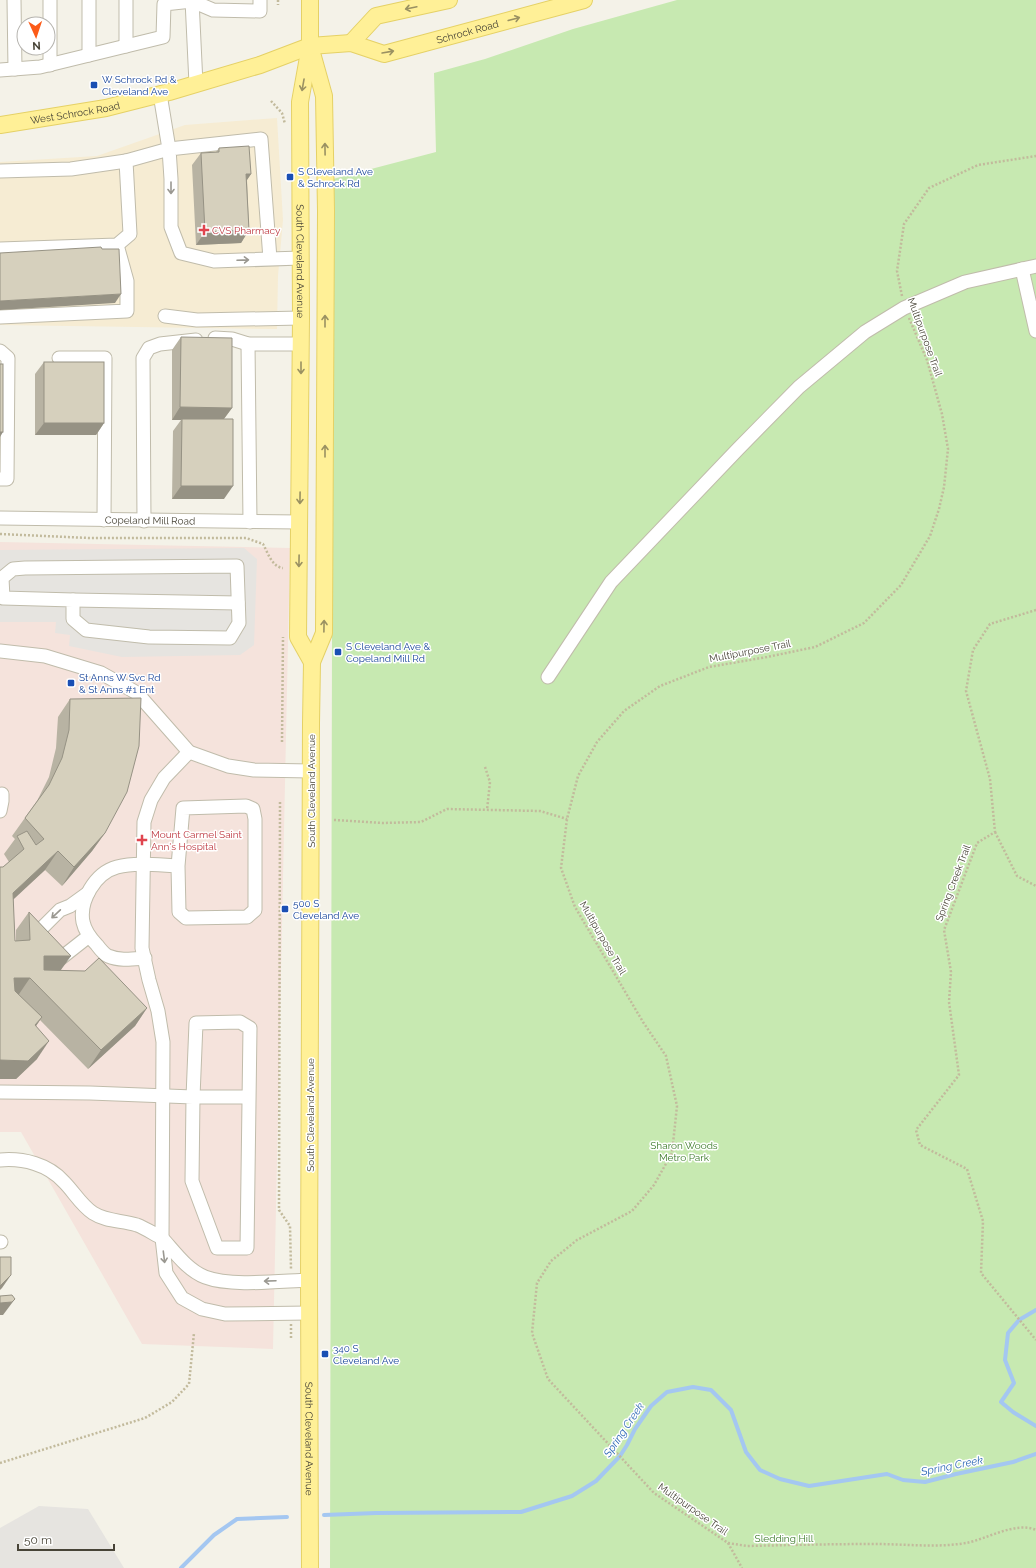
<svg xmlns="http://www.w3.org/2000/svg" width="1036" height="1568" font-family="Raleway,sans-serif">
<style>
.commercial{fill:#f6ecd3}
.medical{fill:#f5e3dc}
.green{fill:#c7e9b1}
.parking{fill:#e6e4e0}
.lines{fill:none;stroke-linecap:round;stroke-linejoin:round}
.stream{stroke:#a4c7f1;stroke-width:4}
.minor-casing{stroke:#c0bcab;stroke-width:15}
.major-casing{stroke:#e5d166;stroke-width:18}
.path{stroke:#c2ba9c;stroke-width:2.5;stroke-dasharray:2 2;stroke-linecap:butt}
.minor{stroke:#fff;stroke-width:13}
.major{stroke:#fff097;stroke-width:16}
.wall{fill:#b8b3a3}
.shaded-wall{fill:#969284}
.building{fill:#d6d0bd;stroke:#969284}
.oneway{stroke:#9a9162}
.oneway2{stroke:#9a9891}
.transit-dot{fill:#1a4fb4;stroke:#fff;stroke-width:1.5}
.health-dot{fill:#e0444e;stroke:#fff;stroke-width:1.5}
.labels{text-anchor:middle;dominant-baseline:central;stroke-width:3;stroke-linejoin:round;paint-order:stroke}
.street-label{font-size:10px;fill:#484437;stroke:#fff}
.transit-label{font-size:10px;fill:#164399;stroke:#fff;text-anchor:start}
.health-label{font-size:10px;fill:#be3a42;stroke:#fff;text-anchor:start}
.park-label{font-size:10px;fill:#3c7b29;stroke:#fff}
.water-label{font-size:11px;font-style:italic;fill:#2e68b5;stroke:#fff}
</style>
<rect width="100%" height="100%" fill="#f4f2e8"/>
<path class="commercial" d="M277,118l6,102 -5,56 -1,53 -277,-4v-163l97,-6 88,-31z"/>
<path class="medical" d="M0,542l290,6 -17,801 -131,-5 -121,-212h-21z"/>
<path class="green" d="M677,0h359v1568h-706l3,-1389 103,-27 -2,-79 51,-14 88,-30z"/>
<g class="parking">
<path d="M244,548l13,11 -3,86 -14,10 -118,2 -53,-11 1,-11 -15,-2 1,-11h-56v-72z"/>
<path d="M39,1506l49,3 36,59h-124v-40z"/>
</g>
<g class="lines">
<g class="stream">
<path d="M1036,1310l-17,10 -11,13 -3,27 9,23 -13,19 12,10 23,14"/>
<path d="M324,1515l52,-2 145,-1 51,-16 24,-15 24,-25 7,-11 8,-16 16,-23 16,-14 26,-5 18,3 20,20 15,42 14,18 20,9 29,7 78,-12 16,6 22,2 31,-8 57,-12 23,-8"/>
<path d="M181,1568l33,-33 23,-16 50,-2"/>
</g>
<g class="minor-casing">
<g id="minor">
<path d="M14,0l1,69"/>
<path d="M50,0v65"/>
<path d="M126,0v46"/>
<path d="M192,0l4,84"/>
<path d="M89,55v-55"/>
<path d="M0,70l40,-3 123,-30 1,-33 28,-3 21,9 47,1v-11"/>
<path d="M0,171l71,-2 55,-8"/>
<path d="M0,249l117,-4 13,-11 -4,-73 43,-12 -9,-55"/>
<path d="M270,259l-9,-120 -92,10 2,30v48l10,26 33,8 87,-3"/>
<path d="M1022,269l14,62"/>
<path d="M165,316l32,4 104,-2"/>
<path d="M0,317l127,-6v-30l-10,-36"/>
<path d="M215,338l17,1 16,5h52"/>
<path d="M248,344l2,178"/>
<path d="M0,351l8,7 -1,121h-7"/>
<path d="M59,358h46l-1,162"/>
<path id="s1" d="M0,518l300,4"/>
<path d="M144,521l-1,-163 6,-10 11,-4 36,-4"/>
<path d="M0,578h2l11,-9 12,-1 212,-2 2,57 -9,15 -81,-1 -63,-7 -13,-11v-19l-70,-2 -1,-20"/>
<path d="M73,600l165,3"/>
<path d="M0,651l45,5 56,17 36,20 52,59 39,14 26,4 57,1"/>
<path d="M548,677l63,-95 127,-133 61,-62 66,-55 39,-24 61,-26 71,-16"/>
<path d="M0,811l2,-10v-7"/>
<path d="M88,893l-18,13 -10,4 -23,23 24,25 28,-22"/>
<path d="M145,958c-13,1 -25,3 -37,-2 -4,-2 -8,-7 -11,-11 -6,-6 -12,-14 -14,-23 -4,-21 12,-49 34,-55 19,-5 41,-2 61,-1l5,-58 63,-2 7,3 2,10v91l-8,7 -61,1 -7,-6 -1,-46"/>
<path d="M0,1092l90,1 103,4 -1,84 25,67h30c1,-73 2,-146 3,-220l-10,-6 -44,1 -3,74h56"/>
<path d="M0,1160c23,-2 48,4 64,22 10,10 17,23 29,31 14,9 29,7 44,12 8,3 17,9 25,13l1,-196 -5,-31 -9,-31 -7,-32 2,-126 7,-22 13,-22 25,-26"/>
<path d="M0,1242h1"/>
<path d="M309,1280c-29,1 -78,7 -104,-3 -18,-7 -31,-26 -43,-39l4,35 16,25 20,11 23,5 84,-1"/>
</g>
</g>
<g class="major-casing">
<g id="major">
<path id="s2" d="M310,0v46l-10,56 1,216 -3,319 14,25"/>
<path d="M351,43l25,-27 73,-16"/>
<path id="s3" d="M310,46l14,50 2,115 -2,422 -12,29 -1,61 -2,557 1,288"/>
<path id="s4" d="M0,125l106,-17 63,-16 91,-27 50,-19 41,-3 33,11 200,-54"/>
</g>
</g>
<g class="path">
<path d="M278,0v5"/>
<path d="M271,101l11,12 3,11"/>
<path d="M902,296l-5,-25 7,-47 25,-36 49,-23 58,-9"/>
<path d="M909,318l18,42 15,54 6,35 -4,38 -5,22 -9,27 -29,49 -37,38 -49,24 -48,10 -58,10 -49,19 -36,25 -27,31 -19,34 -11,43 -6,49 14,39 68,115 23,34 11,50 -5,47 -18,32 -22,26 -55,29 -26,21 -14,22 -5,50 16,46 106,114 74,50 19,3c43,-1 85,-2 128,-2 30,0 61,4 91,-1 21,-4 50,-22 70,-13"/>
<path d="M0,534l89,4h157l17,6c5,9 9,23 20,24"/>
<path d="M1036,610l-46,14 -17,26 -7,41 24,88 5,53 -18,11 -33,87 7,42 -2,30 10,73 -43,55 4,15 47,24 16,52 -2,52 55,67"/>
<path d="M282,742l1,-105"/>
<path d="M485,767l5,15 -3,28"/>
<path d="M280,802l-1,408 11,16 1,43"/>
<path d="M334,820l49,3 38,-1 26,-13 93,2 27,8"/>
<path d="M995,832l22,44 19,10"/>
<path d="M291,1324v15"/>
<path d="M0,1463l145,-45 27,-16 17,-18 5,-51"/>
<path d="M728,1543l14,25"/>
</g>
<use href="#minor" class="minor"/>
<use href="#major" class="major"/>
</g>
<g class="wall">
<path d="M219,148l32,26 -4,6 2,50 -8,13 -45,2 -4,-80 9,-12 15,-1z"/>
<path d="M181,337l51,71 -8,11v80h-52l1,-68 8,-11h-9v-70z"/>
<path d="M44,362l60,61 -8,12h-61v-61z"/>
<path d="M70,699l35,134 -13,18 -30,35 -17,-16 -32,29 2,42h1v-11l13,-18 32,58 86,38 -12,18 -47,43 -48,-49 -4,6 1,33 -21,20h-16v-212h3l6,-5 -5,-8 11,-15 -3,-3 25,-35 12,-24 7,-29 2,-31z"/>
</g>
<g class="shaded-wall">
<path d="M246,174h5l-9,13z"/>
<path d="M249,230l-8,13 -45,2 9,-13z"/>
<path d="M121,294l-6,9 -115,7v-9z"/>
<path d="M180,407l52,1 -9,12 -41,-1 -1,1h-9z"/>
<path d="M44,423h60l-8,12h-61z"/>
<path d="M0,432h3l-3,5z"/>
<path d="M181,486h52l-9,13h-52z"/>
<path d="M105,833l-13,18 -30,35 12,-19z"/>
<path d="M58,851l-13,19 -45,42 13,-19z"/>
<path d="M44,956h27l-13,18h-26z"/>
<path d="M14,978h16l-13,19 -15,-1z"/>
<path d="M147,1008l-12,18 -47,43 13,-19z"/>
<path d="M42,1017l-12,18 5,-10z"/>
<path d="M49,1041l-12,18 -21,20h-16v-19z"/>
<path d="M11,1275l-9,13 -2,2v-4z"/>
<path d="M15,1299l-12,16h-3v-12z"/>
</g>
<g class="building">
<path d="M249,146l2,28h-5l3,56 -44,2 -4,-79 18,-1v-4z"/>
<path d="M101,247l1,2h17l2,45 -121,7v-48z"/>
<path d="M181,337l51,1v70l-52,-1z"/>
<rect x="44" y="362" width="60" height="61"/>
<rect x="0" y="364" width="3" height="68"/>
<path d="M182,419h51v67h-52z"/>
<path d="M141,698l-2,48 -12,46 -22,41 -31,34 -16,-16 -45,42 2,48 15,-1 -1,-28 42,44h-27v14l41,1 14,-13 48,50 -46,42 -71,-72h-16l1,13 27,26 -7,8 14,16 -21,20 -28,-1v-193h3l21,-18 -7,-13 10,-5 9,14 8,-6 -19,-21 24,-33 13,-27 7,-28 1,-31z"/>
<path d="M0,1257h11v18l-11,11z"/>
<path d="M12,1295l3,4 -3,3 -12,1v-7z"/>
</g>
<defs><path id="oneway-shaft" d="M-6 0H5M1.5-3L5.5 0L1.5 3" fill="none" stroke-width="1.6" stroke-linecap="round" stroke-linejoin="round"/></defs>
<g class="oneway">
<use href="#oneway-shaft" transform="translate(411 8) rotate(168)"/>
<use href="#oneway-shaft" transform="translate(514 19) rotate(-15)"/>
<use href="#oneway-shaft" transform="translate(388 52) rotate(-10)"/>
<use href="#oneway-shaft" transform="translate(303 85) rotate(100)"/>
<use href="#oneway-shaft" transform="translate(325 149) rotate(-91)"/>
<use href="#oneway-shaft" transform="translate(325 321) rotate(-90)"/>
<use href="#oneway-shaft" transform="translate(301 368) rotate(90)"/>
<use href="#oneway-shaft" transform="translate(325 451) rotate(-90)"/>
<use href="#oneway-shaft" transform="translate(300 498) rotate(91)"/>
<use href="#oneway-shaft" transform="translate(299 561) rotate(91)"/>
<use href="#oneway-shaft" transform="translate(324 626) rotate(-89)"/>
</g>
<g class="oneway2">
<use href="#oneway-shaft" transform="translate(171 188) rotate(90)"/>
<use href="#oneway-shaft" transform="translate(243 260) rotate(-2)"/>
<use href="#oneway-shaft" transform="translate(56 914) rotate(137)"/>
<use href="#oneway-shaft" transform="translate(164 1257) rotate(83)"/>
<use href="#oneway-shaft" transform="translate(270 1281) rotate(178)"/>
</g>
<g class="transit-dot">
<rect x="90" y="81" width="8" height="8" rx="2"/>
<rect x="286" y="173" width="8" height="8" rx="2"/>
<rect x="334" y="648" width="8" height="8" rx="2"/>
<rect x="67" y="679" width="8" height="8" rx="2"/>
<rect x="281" y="905" width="8" height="8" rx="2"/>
<rect x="321" y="1350" width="8" height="8" rx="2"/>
</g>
<g class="health-dot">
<path d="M202 224h4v4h4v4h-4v4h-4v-4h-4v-4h4z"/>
<path d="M140 834h4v4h4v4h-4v4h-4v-4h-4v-4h4z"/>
</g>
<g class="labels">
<g class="street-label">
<text stroke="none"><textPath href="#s4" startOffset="483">Schrock Road</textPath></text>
<text stroke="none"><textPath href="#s4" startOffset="76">West Schrock Road</textPath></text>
<text stroke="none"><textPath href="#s2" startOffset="262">South Cleveland Avenue</textPath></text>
<text transform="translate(925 337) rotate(70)">Multipurpose Trail</text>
<text stroke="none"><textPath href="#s1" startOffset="150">Copeland Mill Road</textPath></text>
<text transform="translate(750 651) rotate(-11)">Multipurpose Trail</text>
<text transform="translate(311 791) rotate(-90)">South Cleveland Avenue</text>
<text transform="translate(953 883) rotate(-69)">Spring Creek Trail</text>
<text transform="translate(603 938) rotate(60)">Multipurpose Trail</text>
<text transform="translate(310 1115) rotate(-90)">South Cleveland Avenue</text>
<text stroke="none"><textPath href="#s3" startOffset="1397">South Cleveland Avenue</textPath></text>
<text transform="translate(693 1509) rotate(35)">Multipurpose Trail</text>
</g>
<g class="transit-label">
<text x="102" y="79">W Schrock Rd &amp;<tspan x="102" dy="12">Cleveland Ave</tspan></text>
<text x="298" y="171">S Cleveland Ave<tspan x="298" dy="12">&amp; Schrock Rd</tspan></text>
<text x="346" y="646">S Cleveland Ave &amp;<tspan x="346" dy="12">Copeland Mill Rd</tspan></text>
<text x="79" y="677">St Anns W Svc Rd<tspan x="79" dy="12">&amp; St Anns #1 Ent</tspan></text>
<text x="293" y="903">500 S<tspan x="293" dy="12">Cleveland Ave</tspan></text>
<text x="333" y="1348">340 S<tspan x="333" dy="12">Cleveland Ave</tspan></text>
</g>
<g class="health-label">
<text x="212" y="230">CVS Pharmacy</text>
<text x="151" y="834">Mount Carmel Saint<tspan x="151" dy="12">Ann's Hospital</tspan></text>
</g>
<g class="park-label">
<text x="684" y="1145">Sharon Woods<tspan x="684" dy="12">Metro Park</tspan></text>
<text x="784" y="1538">Sledding Hill</text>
</g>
<g class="water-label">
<text transform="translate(624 1430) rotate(-56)">Spring Creek</text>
<text transform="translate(952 1466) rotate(-11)">Spring Creek</text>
</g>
</g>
<g transform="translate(36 36) rotate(177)"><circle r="19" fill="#ffffff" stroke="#b6b4af"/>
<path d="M0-3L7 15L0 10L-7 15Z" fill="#fc5b18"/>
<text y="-6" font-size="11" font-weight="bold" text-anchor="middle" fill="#484437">N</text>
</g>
<path d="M18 1544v6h96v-6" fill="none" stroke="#484437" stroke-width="2"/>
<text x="24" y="1544" font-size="12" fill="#484437" stroke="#ffffff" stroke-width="3" paint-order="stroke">50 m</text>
</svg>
